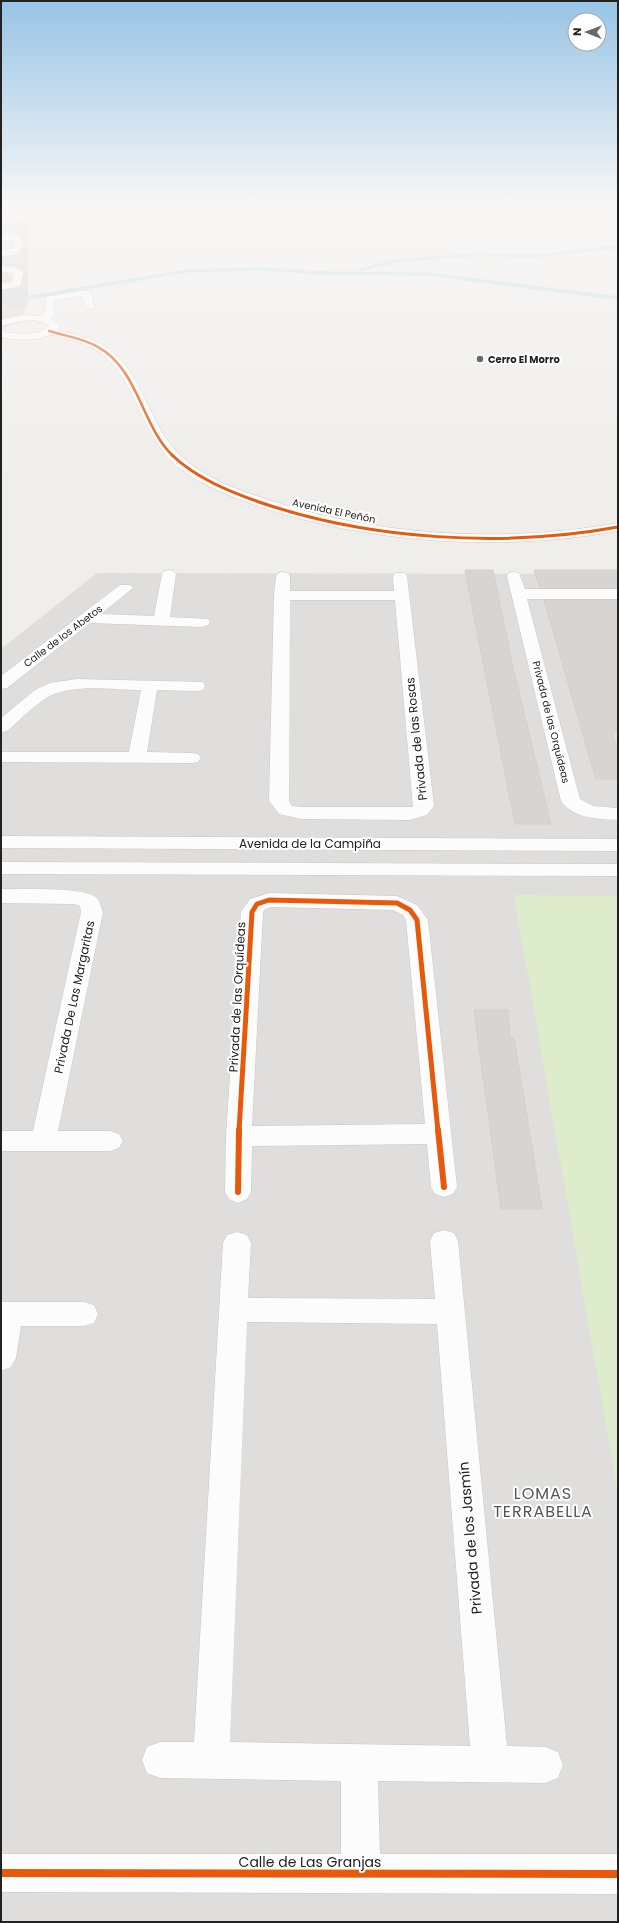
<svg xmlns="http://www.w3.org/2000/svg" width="619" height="1923" font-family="Poppins,sans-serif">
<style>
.residential{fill:#dfdedc}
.grass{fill:#ddeccb}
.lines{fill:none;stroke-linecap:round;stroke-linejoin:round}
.stream{stroke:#bfdbe3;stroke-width:3.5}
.building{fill:#d7d4d2;stroke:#d3d0cc}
.minor-casing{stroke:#c9c8c7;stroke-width:1}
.minor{fill:#fdfcfc;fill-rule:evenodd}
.cycleway-far4-casing{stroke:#fff;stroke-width:4}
.cycleway-far3-casing{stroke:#fff;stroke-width:4.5}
.cycleway-far2-casing{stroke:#fff;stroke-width:8}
.cycleway-far1-casing{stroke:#fff;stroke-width:9}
.cycleway-casing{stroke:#fff;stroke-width:10}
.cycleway-far4{stroke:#e8590c;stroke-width:2.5}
.cycleway-far3{stroke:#e8590c;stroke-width:3}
.cycleway-far2{stroke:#e8590c;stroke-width:5}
.cycleway-far1{stroke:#e8590c;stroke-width:6}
.cycleway{stroke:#e8590c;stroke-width:8}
.poi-dot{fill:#6a6968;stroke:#fff;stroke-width:1.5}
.labels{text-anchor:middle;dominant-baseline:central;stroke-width:4;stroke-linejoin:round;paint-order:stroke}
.far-poi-label{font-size:10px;font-weight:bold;fill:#222;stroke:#fff;text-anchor:start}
.far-street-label{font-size:10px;fill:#222;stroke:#fff}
.street-label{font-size:12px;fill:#222;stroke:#fff}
.near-street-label{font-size:14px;fill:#222;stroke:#fff}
.near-neighbourhood-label{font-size:16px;letter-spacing:1px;fill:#555;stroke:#fff}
</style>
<rect width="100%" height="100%" fill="#f0eeeb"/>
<g class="residential">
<path d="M1,206h26l-2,111 -24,14z"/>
<path d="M97,573l521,1v1348h-617v-1273z"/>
</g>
<path class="grass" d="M514,895l104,1v599z"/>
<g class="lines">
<g class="stream">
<path d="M361,270l35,-9 77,-6 62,1 83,-9"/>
<path d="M1,302l186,-31 71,-2 68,4 101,1 191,24"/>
</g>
</g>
<g class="building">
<path d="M13,224h15v30l-1,52 -15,2 -11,-7v-10l19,-4 4,-15 -8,-6 -15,-1v-8l16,-2 5,-4 2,-12 -12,-6h-10l1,-7z"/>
<path d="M1,274h10v7l-10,1z"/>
<path d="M465,570h28l19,93 39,161h-36z"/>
<path d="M534,570h84v18h-78z"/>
<path d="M544,600h74v131h-6l6,23v25h-22z"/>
<path d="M474,1010h34l2,28h4l28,171h-41z"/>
</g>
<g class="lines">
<g class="minor-casing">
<g id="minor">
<path d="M306,206h11l-42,15h-6l-1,-2z"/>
<path d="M404,206h11l-48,17h-6l-1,-2z"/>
<path d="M1,207l21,2 1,11 -4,2 -18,3v-4l14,-3v-6l-14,-1z"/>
<path d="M11,234l12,6 -2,11 -4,3 -16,2v-6l12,-1 1,-8 -4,-1 -9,1v-6z"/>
<path d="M1,266c8,1 16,0 22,6l-3,14 -19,4v-6l11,-2 1,-9 -12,-1z"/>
<path d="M86,290l5,3 4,14 -2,2h-6l-5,-13 -28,5 1,12 -5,5 10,8 -3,4c15,4 32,7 46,15 41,24 44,80 78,111 21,20 52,32 79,41 112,39 241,47 358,26v8c-115,21 -249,13 -360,-25 -26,-9 -53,-19 -76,-36 -46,-33 -44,-106 -99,-126 -9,-4 -20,-8 -30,-9 -5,0 -12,3 -17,4 -12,1 -24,1 -35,-2v-6c14,3 37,6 48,-5 -12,-11 -34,-3 -48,0v-6l21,-5 19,1 4,-4 1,-15z"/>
<path d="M169,570l5,1 2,3 -6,43 38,2 2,3 -2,3 -6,2 -112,-4 -83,65 -6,1v-13l119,-91h10l3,3 -32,26 53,2 8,-42 2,-3z"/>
<path d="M283,572l5,1 2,3v15h104l-1,-15 2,-3h10l2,3 27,230 -7,9 -17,5 -109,-1 -22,-5 -10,-13 5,-205 2,-20 2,-3zM290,600h105l18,207h-112l-9,-1 -3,-5z"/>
<path d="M514,572l5,1 6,16h93v10h-91l53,200 13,7 25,2v12c-19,-1 -44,-1 -57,-19l-54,-225 2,-3z"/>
<path d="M77,679l126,3 2,4 -2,4 -6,1 -40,-1 -10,62 45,1 6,1 3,4 -3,4 -6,1 -191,-1v-10h128l12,-62c-28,0 -68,-7 -93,7 -14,8 -28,23 -41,34l-6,1v-14l34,-28 15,-7z"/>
<path d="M1,836l617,3v12l-617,-3z"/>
<path d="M1,862l617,2v12l-617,-2z"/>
<path d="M1,889c20,1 82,-3 96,9 3,3 4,10 6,14l-45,219h52l9,3 4,7 -4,7 -9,3h-109v-20h32l48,-219 -1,-6 -6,-2 -73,-1z"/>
<path d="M269,893l128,3 20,9 11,15 29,267 -4,7 -9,3 -9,-3 -4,-7 -4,-43 -175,2 -1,46 -4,7 -9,4 -9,-4 -4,-7 1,-56 15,-224 9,-13zM271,907l122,3 10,5 3,5 19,204 -173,2 11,-214 2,-3z"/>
<path d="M444,1230l10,3 4,8 49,505 38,1 13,5 5,13 -5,13 -13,5 -167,-2 2,73h238v40l-617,-2v-38h340v-73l-181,-3 -13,-5 -5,-13 5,-13 13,-5h34l29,-499 4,-8 10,-3 10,3 4,8 -3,55 187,1 -5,-58 4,-8zM247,1322l190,2 33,422 -240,-4z"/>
<path d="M1,1302h83l10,3 4,9 -4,9 -10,3h-63l-5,32 -5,9 -10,4z"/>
</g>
</g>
<use href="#minor" class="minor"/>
<g class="cycleway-far4-casing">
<path id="cycleway-far4" d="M49,331c16,5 34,7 49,16 41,23 43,78 75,109"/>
</g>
<g class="cycleway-far3-casing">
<path id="cycleway-far3" d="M172,455c24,23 56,36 87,47 111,38 244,46 359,25"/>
</g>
<g class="cycleway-far2-casing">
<path id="cycleway-far2" d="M239,1131l13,-219 5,-8 12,-4 128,3 13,7 7,10 21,211"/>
</g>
<g class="cycleway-far1-casing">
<g id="cycleway-far1">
<path d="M438,1130l6,57"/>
<path d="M238,1192l1,-62"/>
</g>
</g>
<g class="cycleway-casing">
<path id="cycleway" d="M1,1873l617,1"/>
</g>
<use href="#cycleway-far4" class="cycleway-far4"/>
<use href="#cycleway-far3" class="cycleway-far3"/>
<use href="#cycleway-far2" class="cycleway-far2"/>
<use href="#cycleway-far1" class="cycleway-far1"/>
<use href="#cycleway" class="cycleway"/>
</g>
<linearGradient id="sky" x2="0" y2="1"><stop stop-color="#97c4e6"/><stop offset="0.43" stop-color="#f8f7f6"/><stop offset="1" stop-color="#f8f7f6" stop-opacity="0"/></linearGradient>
<rect width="619" height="475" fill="url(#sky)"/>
<circle class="poi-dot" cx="480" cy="359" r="4"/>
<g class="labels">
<g class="far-poi-label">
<text x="488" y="359">Cerro El Morro</text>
</g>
<g class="far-street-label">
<text transform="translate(334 511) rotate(12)">Avenida El Peñón</text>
<text transform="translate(63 636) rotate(-37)">Calle de los Abetos</text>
<text transform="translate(551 722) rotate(76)">Privada de las Orquídeas</text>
</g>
<g class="street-label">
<text transform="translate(416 739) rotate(-96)">Privada de las Rosas</text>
<text x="310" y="843">Avenida de la Campiña</text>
<text transform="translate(74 997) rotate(-78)">Privada De Las Margaritas</text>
<text transform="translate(237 997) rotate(-87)">Privada de las Orquídeas</text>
</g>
<g class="near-street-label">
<text transform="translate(470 1538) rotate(-95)">Privada de los Jasmín</text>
<text x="310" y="1862">Calle de Las Granjas</text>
</g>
<g class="near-neighbourhood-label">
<text x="543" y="1493">LOMAS<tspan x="543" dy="18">TERRABELLA</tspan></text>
</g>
</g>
<rect width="619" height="1923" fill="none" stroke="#222222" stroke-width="4"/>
<g transform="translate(587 32) rotate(271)"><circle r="19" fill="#ffffff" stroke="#a7a7a7"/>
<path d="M0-3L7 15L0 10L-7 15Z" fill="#6a6968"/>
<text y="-6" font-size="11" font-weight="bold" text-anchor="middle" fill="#222222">N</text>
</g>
</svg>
